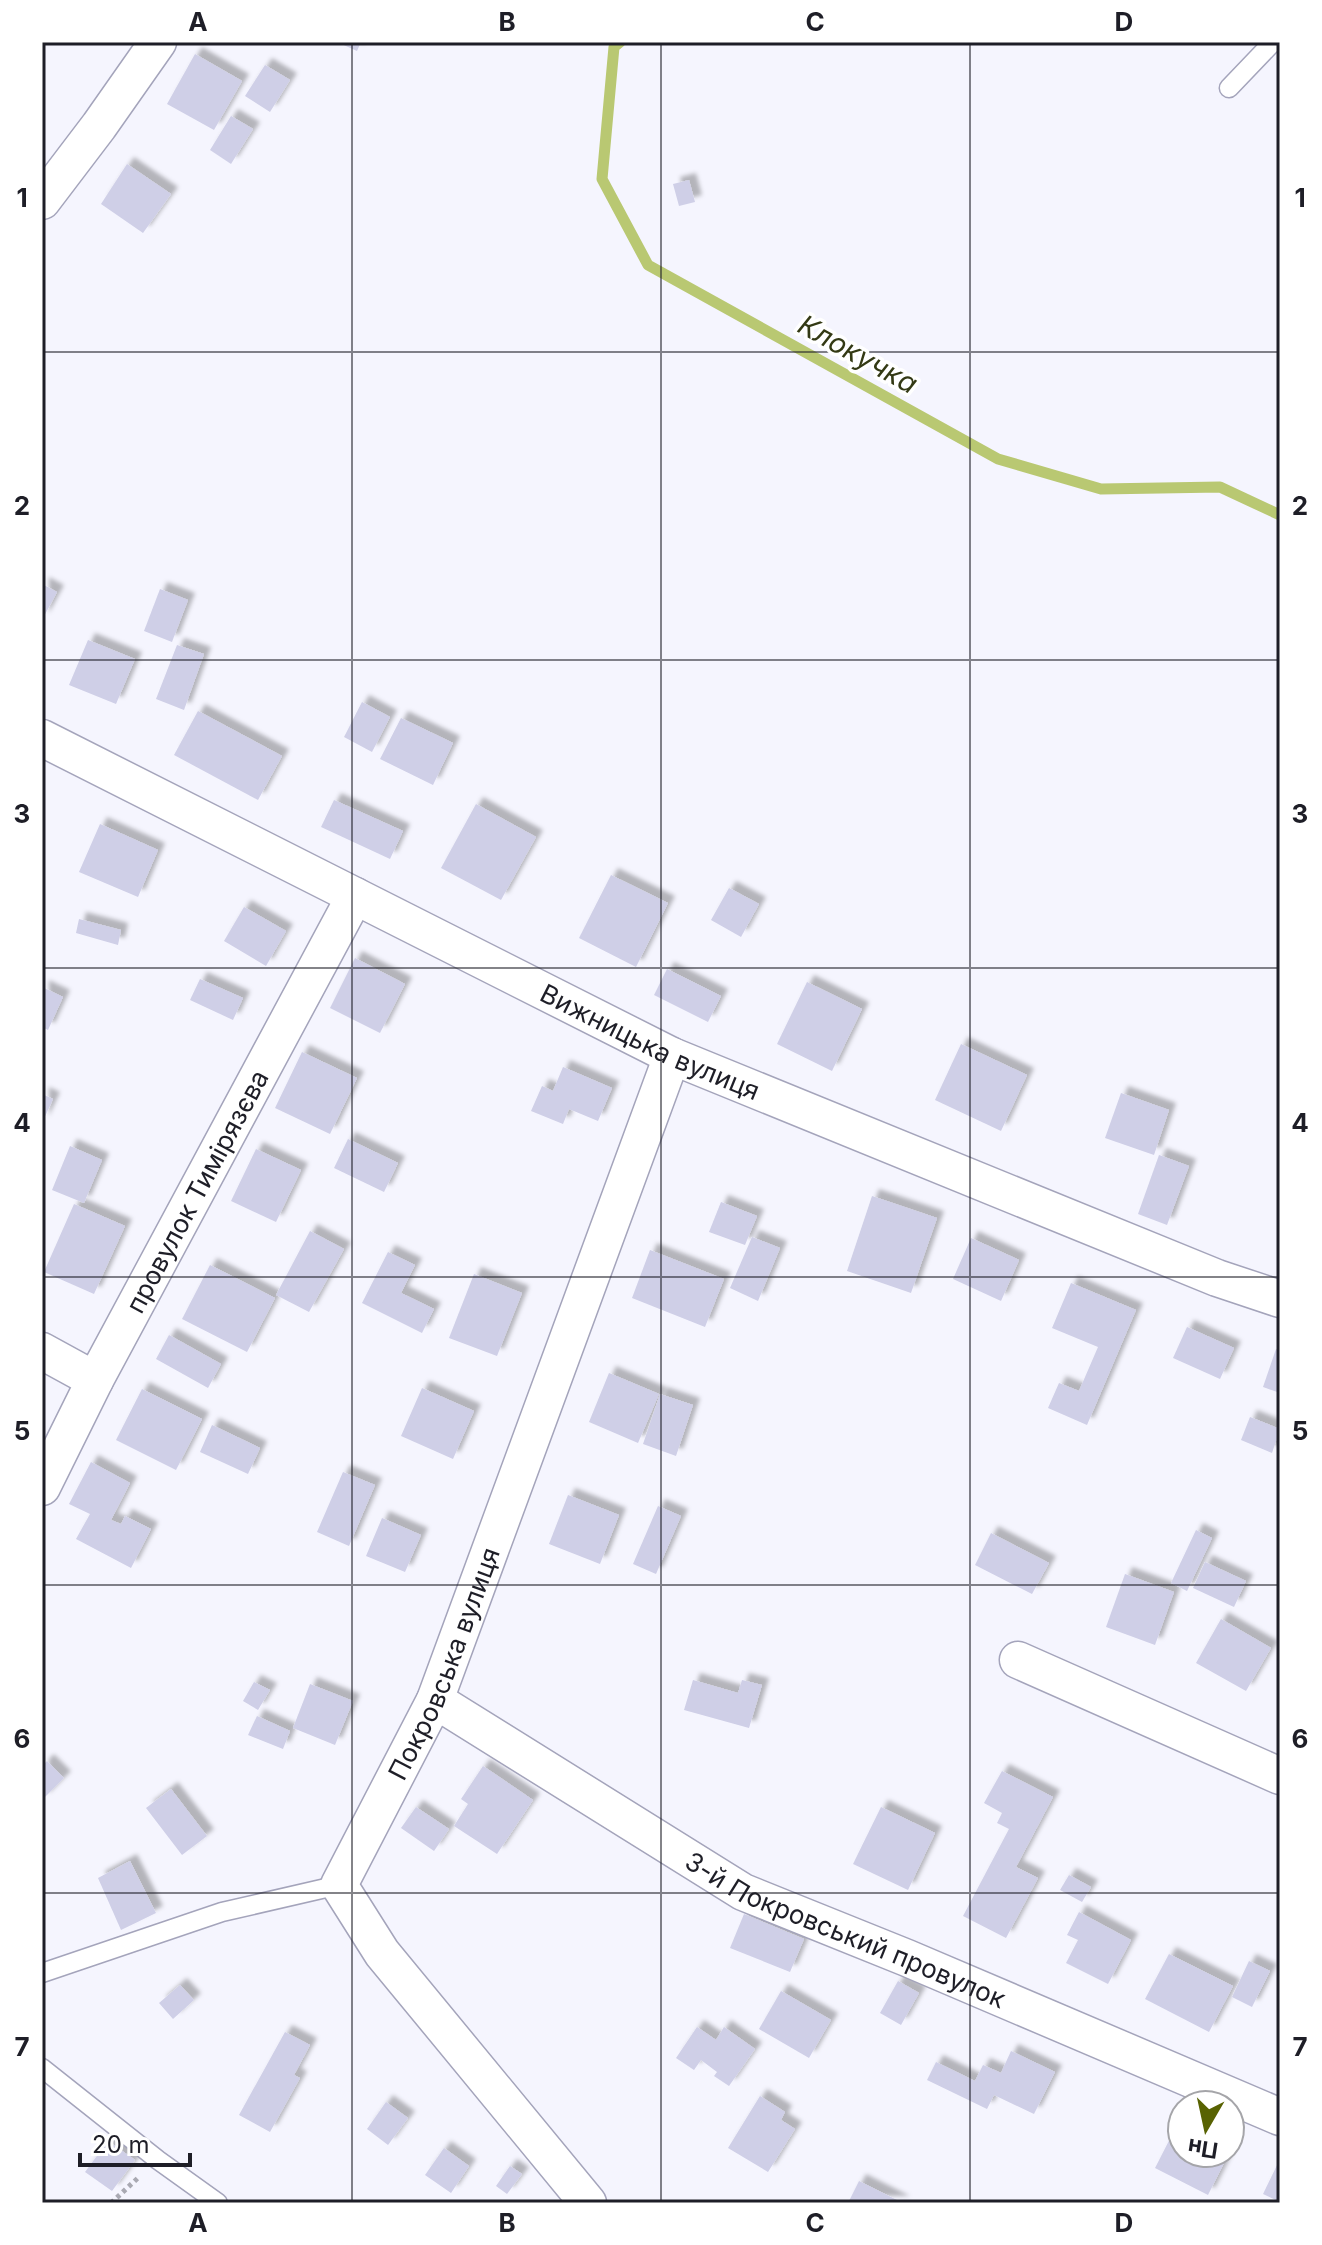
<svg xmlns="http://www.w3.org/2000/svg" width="1322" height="2245" font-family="Inter,sans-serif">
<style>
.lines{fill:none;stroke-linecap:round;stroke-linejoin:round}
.stream{stroke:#b9c872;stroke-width:11}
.building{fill:#cfcfe7;filter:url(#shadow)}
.service-casing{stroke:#a4a4bb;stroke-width:21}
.minor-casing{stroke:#a4a4bb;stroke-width:39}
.path{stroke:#a9a9b2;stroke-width:5;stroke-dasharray:4 4;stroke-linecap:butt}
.service{stroke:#fff;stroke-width:18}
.minor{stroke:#fff;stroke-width:36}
.grid{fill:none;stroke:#1e1e27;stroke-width:2;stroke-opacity:0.55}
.labels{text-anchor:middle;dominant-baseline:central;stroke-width:7;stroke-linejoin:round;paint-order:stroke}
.street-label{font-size:26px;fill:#1e1e27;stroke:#fff}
.water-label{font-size:28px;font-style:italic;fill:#333914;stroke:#fff}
.neatline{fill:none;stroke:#1e1e27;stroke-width:3}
.grid-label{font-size:26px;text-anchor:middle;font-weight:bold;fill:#1e1e27}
</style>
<defs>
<filter id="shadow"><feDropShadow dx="7" dy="-7" stdDeviation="2" flood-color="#0004"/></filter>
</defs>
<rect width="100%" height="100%" fill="#f5f5fe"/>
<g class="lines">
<path class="stream" d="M620,42l-6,5 -12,132 46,86 350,194 103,30 119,-2 60,28"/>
</g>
<g class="building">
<path d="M337,42h24l-4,9z"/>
<path d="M195,54l47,27 -28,49 -47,-26z"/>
<path d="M265,65l25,15 -20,32 -25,-16z"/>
<path d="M231,116l22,13 -22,35 -21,-14z"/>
<path d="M127,164l44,30 -28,39 -42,-29z"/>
<path d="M689,180l6,22 -16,4 -6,-22z"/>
<path d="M42,584l15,8 -15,28z"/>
<path d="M160,589l28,11 -16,42 -28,-11z"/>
<path d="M88,640l47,19 -19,45 -47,-19z"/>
<path d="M177,645l27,9 -20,56 -28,-11z"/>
<path d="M362,702l28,15 -18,35 -28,-15z"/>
<path d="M198,711l84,45 -24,44 -84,-45z"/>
<path d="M401,718l52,25 -20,42 -53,-26z"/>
<path d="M334,800l69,31 -13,28 -69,-32z"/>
<path d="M476,804l60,33 -35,63 -60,-32z"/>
<path d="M100,824l58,26 -20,47 -59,-25z"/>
<path d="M611,875l57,28 -32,64 -57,-29z"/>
<path d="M729,888l30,16 -18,33 -30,-17z"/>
<path d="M244,907l42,24 -20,35 -42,-25z"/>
<path d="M79,919l42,11 -3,15 -42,-12z"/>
<path d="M355,958l50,26 -25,49 -50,-25z"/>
<path d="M667,969l54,27 -13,26 -54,-27z"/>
<path d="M200,979l43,19 -10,22 -43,-20z"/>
<path d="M807,982l55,27 -30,62 -55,-27z"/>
<path d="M42,987l21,10 -15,33 -6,-3z"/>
<path d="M961,1044l66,31 -26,56 -66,-31z"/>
<path d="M302,1052l55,26 -27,56 -55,-26z"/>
<path d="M563,1067l49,21 -14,33 -29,-12 -6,15 -32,-13 11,-25 11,5z"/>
<path d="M1121,1093l48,17 -15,45 -49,-17z"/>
<path d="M42,1094l11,5 -11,24z"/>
<path d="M348,1139l50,24 -14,29 -50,-24z"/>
<path d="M70,1146l32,14 -18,43 -32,-13z"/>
<path d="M256,1149l45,21 -25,52 -45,-21z"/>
<path d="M1159,1155l30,11 -22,59 -29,-11z"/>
<path d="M872,1196l65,22 -26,75 -64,-22z"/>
<path d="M721,1202l36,14 -12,29 -36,-13z"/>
<path d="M74,1204l51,22 -31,68 -50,-22z"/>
<path d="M310,1231l34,18 -35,63 -33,-17z"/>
<path d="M752,1237l28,11 -22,53 -28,-13z"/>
<path d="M971,1238l48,22 -18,41 -48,-22z"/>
<path d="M650,1250l74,29 -19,48 -73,-29z"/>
<path d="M388,1252l27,13 -14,28 33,16 -12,24 -60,-30z"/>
<path d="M210,1265l65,33 -28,54 -65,-33z"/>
<path d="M474,1274l48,19 -25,63 -48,-18z"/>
<path d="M1071,1283l65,27 -49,115 -39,-17 11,-25 20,8 19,-44 -46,-19z"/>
<path d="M1187,1327l47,21 -14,31 -47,-21z"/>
<path d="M169,1335l52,29 -13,24 -52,-29z"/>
<path d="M1276,1349l4,1v43l-17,-6z"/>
<path d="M609,1373l50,21 -21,49 -49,-21z"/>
<path d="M422,1388l52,23 -21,48 -52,-23z"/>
<path d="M142,1389l60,30 -26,51 -60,-30z"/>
<path d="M660,1394l33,11 -17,51 -33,-12z"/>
<path d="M1250,1417l30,12 -8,24 -31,-13z"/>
<path d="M212,1425l48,23 -12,26 -48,-22z"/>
<path d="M91,1462l39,21 -19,37 10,4 4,-8 26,13 -20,39 -55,-29 14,-25 -21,-10z"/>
<path d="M343,1472l32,13 -26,61 -32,-14z"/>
<path d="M568,1495l51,20 -19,49 -51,-20z"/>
<path d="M658,1506l23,10 -25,58 -23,-10z"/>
<path d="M382,1518l39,17 -16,37 -39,-16z"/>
<path d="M1196,1530l16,8 -25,53 -16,-8z"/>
<path d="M991,1533l58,30 -17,31 -57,-29z"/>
<path d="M1205,1562l41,19 -12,26 -41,-19z"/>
<path d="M1125,1574l49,18 -19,53 -49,-18z"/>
<path d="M1221,1619l50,29 -25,43 -50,-28z"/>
<path d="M693,1680l45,13 4,-13 20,5 -13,43 -65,-18z"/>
<path d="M254,1682l16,8 -12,20 -15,-9z"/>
<path d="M310,1684l43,17 -18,44 -42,-17z"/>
<path d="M257,1716l33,15 -7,18 -35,-14z"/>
<path d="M47,1761l17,17 -22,22v-34z"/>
<path d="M483,1766l50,34 -36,54 -43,-28 14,-22 -7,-5z"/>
<path d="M1002,1771l51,26 -37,70 22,11 -32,60 -43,-22 46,-87 -12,-6 5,-10 -18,-10z"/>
<path d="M171,1789l36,47 -25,19 -36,-47z"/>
<path d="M416,1807l33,22 -15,22 -33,-23z"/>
<path d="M881,1807l54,26 -27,57 -55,-26z"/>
<path d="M130,1861l26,52 -35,17 -23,-52z"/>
<path d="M1069,1875l22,12 -9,15 -22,-12z"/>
<path d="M1079,1912l52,28 -23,44 -42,-21 12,-23 -11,-5z"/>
<path d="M744,1914l60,25 -14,33 -60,-24z"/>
<path d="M1169,1954l64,32 -24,46 -64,-33z"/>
<path d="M1249,1961l21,10 -18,36 -20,-10z"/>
<path d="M898,1981l21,12 -18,32 -21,-12z"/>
<path d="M180,1985l14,15 -21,19 -14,-16z"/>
<path d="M781,1991l50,29 -22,38 -50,-29z"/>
<path d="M697,2027l19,13 8,-13 31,22 -26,37 -15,-10 3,-4 -16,-12 -7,10 -18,-12z"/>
<path d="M285,2032l25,13 -16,30 6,3 -30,54 -31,-17z"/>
<path d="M1011,2051l44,21 -21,42 -40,-19 -7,14 -60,-29 9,-18 39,19 8,-16 18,8z"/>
<path d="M760,2096l25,16 -4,8 14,9 -27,43 -40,-24z"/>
<path d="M386,2102l22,16 -20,27 -21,-16z"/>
<path d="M1174,2131l8,4v18h47l-21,42 -53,-27z"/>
<path d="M108,2141l27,19 -23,31 -27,-19z"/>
<path d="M444,2148l25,18 -18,27 -26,-18z"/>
<path d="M1280,2159v43l-17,-8z"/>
<path d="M510,2166l12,8 -15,20 -11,-8z"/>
<path d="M859,2181l44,22h-55z"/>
</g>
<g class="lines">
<g class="service-casing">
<g id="service">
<path d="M1229,88l44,-46"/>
<path d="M42,1973l180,-61 117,-27"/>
<path d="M42,2068l116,92 60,43"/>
</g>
</g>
<g class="minor-casing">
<g id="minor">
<path d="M42,201l57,-75 59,-84"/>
<path id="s1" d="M42,738l630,318 545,222 63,21"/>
<path d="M42,1351l53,29"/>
<path id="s2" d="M42,1487l53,-107 260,-484"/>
<path d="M1018,1660l262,116"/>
<path id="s3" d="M435,1700l308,192 164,66 373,159"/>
<path id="s4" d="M588,2203l-206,-250 -43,-68 96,-185 237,-644"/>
</g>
</g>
<path class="path" d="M111,2203l28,-26"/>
<use href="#service" class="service"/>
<use href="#minor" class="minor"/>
</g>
<path class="grid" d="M352,42v2161M661,42v2161M970,42v2161M42,352h1238M42,660h1238M42,968h1238M42,1277h1238M42,1585h1238M42,1893h1238"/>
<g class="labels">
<g class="street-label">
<text stroke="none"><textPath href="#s1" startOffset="680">Вижницька вулиця</textPath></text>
<text stroke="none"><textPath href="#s2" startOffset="334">провулок Тимірязєва</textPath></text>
<text stroke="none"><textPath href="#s4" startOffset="650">Покровська вулиця</textPath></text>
<text stroke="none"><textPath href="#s3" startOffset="472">3-й Покровський провулок</textPath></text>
</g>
<g class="water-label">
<text transform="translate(858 354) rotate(29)">Клокучка</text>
</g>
</g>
<rect width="1322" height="2245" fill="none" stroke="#ffffff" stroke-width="88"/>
<g transform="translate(1206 2129) rotate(189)"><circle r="38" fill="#ffffff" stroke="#a5a5a9" stroke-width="2"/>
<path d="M0-6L14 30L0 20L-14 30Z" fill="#586202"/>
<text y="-12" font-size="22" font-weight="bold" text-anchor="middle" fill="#1e1e27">Пн</text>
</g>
<path d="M80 2153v12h110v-12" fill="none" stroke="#1e1e27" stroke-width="4"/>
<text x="92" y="2153" font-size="24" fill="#1e1e27" stroke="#ffffff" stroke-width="6" paint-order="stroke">20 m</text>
<rect x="44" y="44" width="1234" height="2157" class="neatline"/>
<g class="grid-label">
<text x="198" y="31">A</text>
<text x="507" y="31">B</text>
<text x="815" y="31">C</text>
<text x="1124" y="31">D</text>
<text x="22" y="207">1</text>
<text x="1300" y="207">1</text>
<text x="22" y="515">2</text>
<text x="1300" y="515">2</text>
<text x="22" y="823">3</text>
<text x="1300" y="823">3</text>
<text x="22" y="1132">4</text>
<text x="1300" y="1132">4</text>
<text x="22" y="1440">5</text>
<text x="1300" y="1440">5</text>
<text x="22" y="1748">6</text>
<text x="1300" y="1748">6</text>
<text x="22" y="2056">7</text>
<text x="1300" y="2056">7</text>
<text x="198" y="2232">A</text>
<text x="507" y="2232">B</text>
<text x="815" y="2232">C</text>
<text x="1124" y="2232">D</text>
</g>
</svg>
